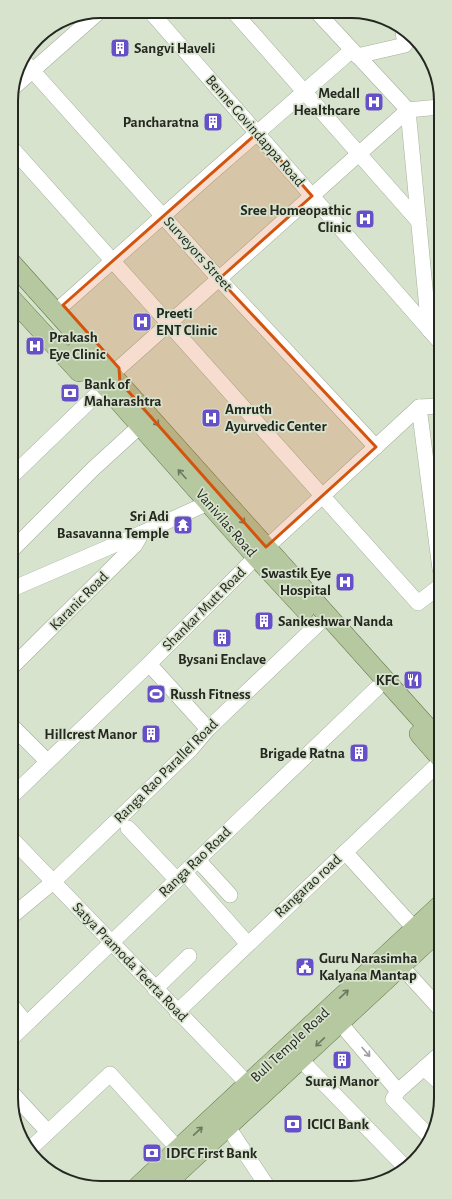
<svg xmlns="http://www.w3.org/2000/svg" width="452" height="1199" font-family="'Alegreya Sans',sans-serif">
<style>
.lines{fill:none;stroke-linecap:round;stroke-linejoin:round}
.minor-casing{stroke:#a5b09c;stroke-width:16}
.major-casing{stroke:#627949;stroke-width:20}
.minor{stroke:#fff;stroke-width:15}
.major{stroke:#b5c89f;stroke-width:19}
.oneway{stroke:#6c7860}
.oneway2{stroke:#9c9e9b}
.marked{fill:#d4540e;fill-opacity:0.2;stroke:#d4540e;stroke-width:3;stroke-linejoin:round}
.labels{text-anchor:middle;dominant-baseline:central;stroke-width:3.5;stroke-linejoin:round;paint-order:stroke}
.poi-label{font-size:15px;font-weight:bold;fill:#242820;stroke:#d8e3ce;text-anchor:start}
.street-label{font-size:15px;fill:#242820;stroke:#d8e3ce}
.rim{fill:none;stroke:#242820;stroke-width:2}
</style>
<rect width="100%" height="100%" fill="#d8e3ce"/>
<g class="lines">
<g class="minor-casing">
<g id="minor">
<path d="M150,11l290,331"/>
<path d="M234,12l185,210"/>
<path d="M317,12l91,98"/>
<path d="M357,56l48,-11 -2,-14"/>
<path d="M22,59l199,222 155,166"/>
<path d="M13,88l87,-77"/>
<path d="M408,110l21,220"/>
<path d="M11,147l407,456 22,-17"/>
<path d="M63,305l146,-130 143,-125"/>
<path d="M119,368l289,-258 31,-3"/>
<path d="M419,407l21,162"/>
<path d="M12,476l86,-83"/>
<path d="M12,550l82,-82 46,-42"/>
<path d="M12,589l130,-56"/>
<path d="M149,664l59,65"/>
<path d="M12,667l123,-122 7,-12 66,-30"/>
<path d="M12,726l35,35"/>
<path d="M12,796l137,-132 107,-107 163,-150 21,-1"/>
<path d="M128,828l49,52"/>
<path d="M12,839l236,245"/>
<path d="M345,852l69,76"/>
<path d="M198,860l32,35"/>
<path d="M185,873l62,70"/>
<path d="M12,916l41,-34 138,-133 17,-20 110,-105"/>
<path d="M401,966l40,44"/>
<path d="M155,989l34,-33"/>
<path d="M13,1007l13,16"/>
<path d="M177,1012l263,-250"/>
<path d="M340,1023l58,68"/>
<path d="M13,1037l364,-349"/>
<path d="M301,1060l103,106"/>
<path d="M424,1068l17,16"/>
<path d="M13,1094l35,38"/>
<path d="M228,1127l39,59"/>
<path d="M428,1135l-35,-36 5,-8 43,-38"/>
<path d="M30,1149l80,-75 68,75"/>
</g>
</g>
<g class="major-casing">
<g id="major">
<path d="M11,262l429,479"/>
<path d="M12,299l67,73"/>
<path d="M75,352l181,205 49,53"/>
<path d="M419,734l21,24"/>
<path d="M138,1186l303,-282"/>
<path d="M164,1186l277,-257"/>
</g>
</g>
<use href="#minor" class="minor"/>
<use href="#major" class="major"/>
</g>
<defs><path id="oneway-shaft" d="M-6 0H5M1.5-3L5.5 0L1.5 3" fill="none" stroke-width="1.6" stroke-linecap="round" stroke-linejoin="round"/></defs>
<g class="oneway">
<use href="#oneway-shaft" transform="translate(155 421) rotate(49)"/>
<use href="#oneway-shaft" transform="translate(182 474) rotate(-132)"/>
<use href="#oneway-shaft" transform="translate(241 519) rotate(48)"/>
<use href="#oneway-shaft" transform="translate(344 994) rotate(-43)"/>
<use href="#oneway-shaft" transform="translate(320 1042) rotate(136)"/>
<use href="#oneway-shaft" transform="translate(198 1131) rotate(-43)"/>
</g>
<use class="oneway2" href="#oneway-shaft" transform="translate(366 1052) rotate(49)"/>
<path class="marked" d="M257,133l55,63 -93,83 157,168 -110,100 -146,-165 -1,-14 -56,-63z"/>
<defs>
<g id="building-square" transform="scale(1)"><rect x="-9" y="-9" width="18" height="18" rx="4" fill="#6650c9" stroke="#d8e3ce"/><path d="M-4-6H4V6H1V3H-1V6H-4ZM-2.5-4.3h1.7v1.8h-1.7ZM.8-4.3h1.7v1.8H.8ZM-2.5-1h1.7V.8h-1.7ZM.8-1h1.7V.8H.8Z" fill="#fff"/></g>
<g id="hospital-square" transform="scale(1)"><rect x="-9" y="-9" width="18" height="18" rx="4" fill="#6650c9" stroke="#d8e3ce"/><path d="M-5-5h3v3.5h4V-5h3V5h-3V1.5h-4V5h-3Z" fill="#fff"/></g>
<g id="bank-square" transform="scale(1)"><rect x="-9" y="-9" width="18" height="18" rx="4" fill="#6650c9" stroke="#d8e3ce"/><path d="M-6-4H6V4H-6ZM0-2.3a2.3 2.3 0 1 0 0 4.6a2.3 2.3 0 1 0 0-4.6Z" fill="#fff"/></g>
<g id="temple-square" transform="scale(1)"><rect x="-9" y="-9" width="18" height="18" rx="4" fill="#6650c9" stroke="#d8e3ce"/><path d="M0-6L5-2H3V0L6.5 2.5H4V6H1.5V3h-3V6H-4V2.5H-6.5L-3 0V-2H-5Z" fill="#fff"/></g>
<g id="restaurant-square" transform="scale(1)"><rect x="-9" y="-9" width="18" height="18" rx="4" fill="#6650c9" stroke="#d8e3ce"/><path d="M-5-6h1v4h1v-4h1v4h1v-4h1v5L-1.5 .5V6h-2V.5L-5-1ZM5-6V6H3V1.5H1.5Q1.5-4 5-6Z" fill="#fff"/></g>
<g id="stadium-square" transform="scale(1)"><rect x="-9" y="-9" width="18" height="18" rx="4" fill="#6650c9" stroke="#d8e3ce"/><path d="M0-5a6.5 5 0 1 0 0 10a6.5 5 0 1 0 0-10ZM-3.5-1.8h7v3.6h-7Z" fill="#fff"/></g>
<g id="civic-square" transform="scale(1)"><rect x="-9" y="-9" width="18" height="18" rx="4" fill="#6650c9" stroke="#d8e3ce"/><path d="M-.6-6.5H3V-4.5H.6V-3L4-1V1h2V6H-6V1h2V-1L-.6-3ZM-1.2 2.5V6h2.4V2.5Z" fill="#fff"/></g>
</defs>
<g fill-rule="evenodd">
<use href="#building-square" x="120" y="48"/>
<use href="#hospital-square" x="374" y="102"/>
<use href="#building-square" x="213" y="122"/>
<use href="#hospital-square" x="365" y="219"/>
<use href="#hospital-square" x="142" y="322"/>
<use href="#hospital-square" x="35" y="346"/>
<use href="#bank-square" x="70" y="393"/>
<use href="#hospital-square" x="211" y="418"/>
<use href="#temple-square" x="183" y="525"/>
<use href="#hospital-square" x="345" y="582"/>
<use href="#building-square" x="264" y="621"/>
<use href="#building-square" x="222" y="638"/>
<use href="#restaurant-square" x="413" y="680"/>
<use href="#stadium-square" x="156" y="694"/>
<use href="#building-square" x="151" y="734"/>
<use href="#building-square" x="359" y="753"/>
<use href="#civic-square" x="305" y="967"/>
<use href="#building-square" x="342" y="1060"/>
<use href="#bank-square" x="293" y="1124"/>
<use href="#bank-square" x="152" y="1153"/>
</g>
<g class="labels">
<g class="poi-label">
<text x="134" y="48">Sangvi Haveli</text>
<text x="360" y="93" text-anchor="end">Medall<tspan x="360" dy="17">Healthcare</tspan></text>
<text x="199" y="122" text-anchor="end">Pancharatna</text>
<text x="351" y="210" text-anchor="end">Sree Homeopathic<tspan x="351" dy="17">Clinic</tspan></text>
<text x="156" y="313">Preeti<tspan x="156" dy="17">ENT Clinic</tspan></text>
<text x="49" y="337">Prakash<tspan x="49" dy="17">Eye Clinic</tspan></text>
<text x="84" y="384">Bank of<tspan x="84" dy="17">Maharashtra</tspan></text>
<text x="225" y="409">Amruth<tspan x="225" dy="17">Ayurvedic Center</tspan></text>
<text x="169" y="516" text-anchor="end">Sri Adi<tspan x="169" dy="17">Basavanna Temple</tspan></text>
<text x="331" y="573" text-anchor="end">Swastik Eye<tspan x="331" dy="17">Hospital</tspan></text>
<text x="278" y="621">Sankeshwar Nanda</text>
<text x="222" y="659" text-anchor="middle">Bysani Enclave</text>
<text x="399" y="680" text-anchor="end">KFC</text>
<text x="170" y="694">Russh Fitness</text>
<text x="137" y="734" text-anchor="end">Hillcrest Manor</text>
<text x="345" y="753" text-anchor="end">Brigade Ratna</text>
<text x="319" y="958">Guru Narasimha<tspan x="319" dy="17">Kalyana Mantap</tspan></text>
<text x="342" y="1081" text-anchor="middle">Suraj Manor</text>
<text x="307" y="1124">ICICI Bank</text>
<text x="166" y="1153">IDFC First Bank</text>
</g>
<g class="street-label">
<text transform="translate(255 131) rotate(49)">Benne Govindappa Road</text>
<text transform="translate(198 254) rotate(48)">Surveyors Street</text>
<text transform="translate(226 523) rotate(49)">Vanivilas Road</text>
<text transform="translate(79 601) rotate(-45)">Karanic Road</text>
<text transform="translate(204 609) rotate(-45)">Shankar Mutt Road</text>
<text transform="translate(166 771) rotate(-45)">Ranga Rao Parallel Road</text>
<text transform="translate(195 862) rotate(-44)">Ranga Rao Road</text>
<text transform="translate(308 886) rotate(-43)">Rangarao road</text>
<text transform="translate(130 962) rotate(46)">Satya Pramoda Teerta Road</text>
<text transform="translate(290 1045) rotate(-43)">Bull Temple Road</text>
</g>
</g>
<path d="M0 0H452V1199H0ZM101 18H351A83 83 0 0 1 434 101V1098A83 83 0 0 1 351 1181H101A83 83 0 0 1 18 1098V101A83 83 0 0 1 101 18Z" fill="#d8e3ce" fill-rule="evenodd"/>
<path class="rim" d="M101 18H351A83 83 0 0 1 434 101V1098A83 83 0 0 1 351 1181H101A83 83 0 0 1 18 1098V101A83 83 0 0 1 101 18Z"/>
</svg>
